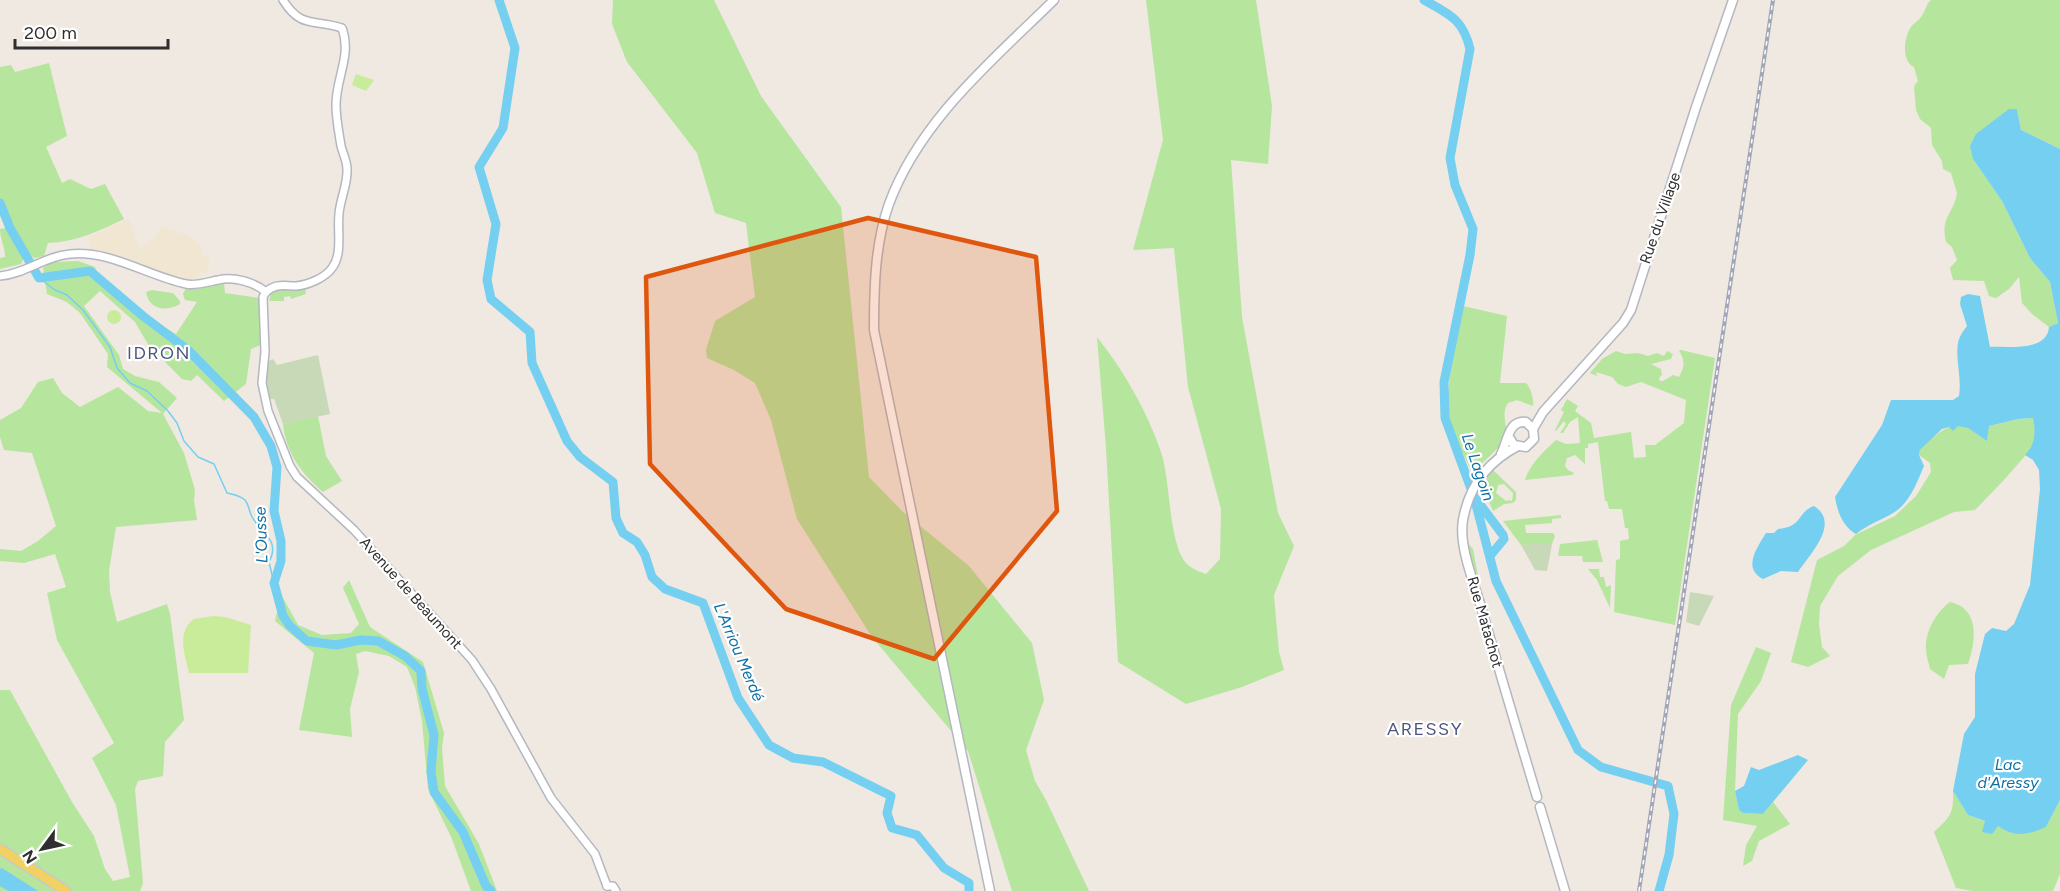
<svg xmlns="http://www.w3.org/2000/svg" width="2060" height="891" font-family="Figtree,sans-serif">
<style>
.education{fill:#f0e6d1}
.green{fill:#b6e59e;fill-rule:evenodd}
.cemetery{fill:#c8d9b8}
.pitch{fill:#c9ec9a}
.water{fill:#75cff0}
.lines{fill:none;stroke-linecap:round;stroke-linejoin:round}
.stream{stroke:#75cff0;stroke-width:1.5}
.river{stroke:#75cff0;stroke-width:9}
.tertiary-casing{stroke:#b4b7c1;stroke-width:10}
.secondary-casing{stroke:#b4b7c1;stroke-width:11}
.primary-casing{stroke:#c9c9c9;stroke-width:12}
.tertiary{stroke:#fff;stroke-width:7}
.secondary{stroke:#fff;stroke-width:8}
.primary{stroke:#f2d163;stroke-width:9}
.rail-casing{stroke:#a3a6b8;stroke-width:4}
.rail{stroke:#fff;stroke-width:1.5;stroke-dasharray:4.5;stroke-linecap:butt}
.marked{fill:#df570e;fill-opacity:0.2;stroke:#df570e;stroke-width:4.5;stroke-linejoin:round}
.labels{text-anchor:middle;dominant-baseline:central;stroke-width:4.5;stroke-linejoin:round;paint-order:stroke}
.street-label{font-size:15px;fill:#2e2e2e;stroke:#fff}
.water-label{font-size:16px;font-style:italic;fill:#0d6fa3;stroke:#fff}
.quarter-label{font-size:18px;letter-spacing:1.5px;fill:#4d5680;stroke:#fff}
</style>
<rect width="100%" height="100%" fill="#efe9e1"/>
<path class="education" d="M129,219l10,29 17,-11 6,-11 31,12 8,9v7l9,5 -3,16 -6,-3 -4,8h-10l-96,-30 -3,-13z"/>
<g class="green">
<path d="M613,0h101l47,96 80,111 28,270 33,34 67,55 63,77 12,57 -18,50 9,31 11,19 43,91h-77l-44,-140 -96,-114 -75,-118 -26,-99 -16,-37 -21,-13 -27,-12 -1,-8 9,-29 40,-24 -9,-74 -31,-10 -18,-60 -70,-91 -15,-38z"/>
<path d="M1146,0h110l16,106 -4,58 -37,-4 11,157 36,196 16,33 -20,49 5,57 5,18 -42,17 -56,17 -68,-42 -12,-214 -9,-111c27,34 50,74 64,115 10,28 7,97 28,114 4,3 11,6 17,8l14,-15 1,-50 -33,-122 -14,-139 -41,2 30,-110z"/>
<path d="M1931,0h129v149l-39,-19 -4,-21 -44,50 29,42 28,57 20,24 8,41 -9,4 -17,-13 -10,-11 -3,-26 -10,12 -13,9 -7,-2 -5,-15 -31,-1 -3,-12 7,-8 -5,-13 -6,-5c-6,-26 8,-28 11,-49l-6,-20 -8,-4 -1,-8 -10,-16 -1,-17 -11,-9 -4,-9 -2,-24 4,-5 -4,-14c-13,-6 -10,-30 -3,-40 3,-4 7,-6 10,-10 5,-6 4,-12 10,-17z"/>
<path d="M49,63l18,73 -21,11 16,36 8,-4 21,10 14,-5 19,35c-25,12 -48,23 -76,24l-4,13 -10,2 -7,-7 -6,13 -21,5v-11l5,-1c0,-11 -5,-18 -5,-28l6,-1 -6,-12v-149l11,-2 4,7z"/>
<path d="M78,261l17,6c10,25 58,53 81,67l21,-32 -12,-2 -2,-6 3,-6 10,1 28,-6 1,10 34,5 2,47 -10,4 -5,35 -22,17 -27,-26 -6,6 -9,-2 -33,-33 -14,-24 -35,-31 -16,15 35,49 4,14 12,7 24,6 18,16 -14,16 21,39 11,37 -1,10 3,20 -81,7 -7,44 1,21 7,30 50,-18 3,10 14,106 -19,22 -2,34 -25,5 -3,8 8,94 -3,8h-140v-201h10l62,112 22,34 11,33 8,12 17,-4 -14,-72 -24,-47 22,-15 -57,-103 -10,-47 19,-6 -11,-33 -31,9 -24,-2v-12l21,2 17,-10 18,-15 -24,-73 -28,-3 -4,-13v-17l21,-12 17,-26 15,-4 9,15 18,14 38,-20 30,24 14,2 -55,-46 1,-13 -28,-41 -13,-11 -20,-8 -4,-26 9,-6z"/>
<path d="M279,288h26l1,6 -15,5 -1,-3 -6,1v4h-15l2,-7z"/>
<path d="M152,290l21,3 7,8v3c-14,8 -31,6 -34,-12z"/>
<path d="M1463,306l44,10 -7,67h26c5,5 8,16 7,23l-16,-6 -9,3c-9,13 3,26 -4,38 -5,7 -25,25 -32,32 -7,-17 -18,-34 -22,-51 -7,-33 7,-82 13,-116z"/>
<path d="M1681,350l34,8 -40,267 -61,-13 2,-52 4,-1v-18l9,-2 -1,-11h-3l-3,-19h-13l-2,-8h-2l-7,-59 -10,2v4h-3v16l-10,-9 -8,3 -2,8 3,4 6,3 -2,2 -47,5c4,-15 19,-29 31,-40l10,4 14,-1 -2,-26 -8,5 -7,11h-3l6,-9 -2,-3 -8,10 -1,-1 9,-18 -3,-2 6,-11 11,7 -3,5 16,12 3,15 37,-6 3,26 12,-1 -1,-12h10l29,-22 2,-23 -45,-18 -15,5 -8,-3 -6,-7 -16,-5 1,4 -7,-3 12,-14 14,-8 9,3 13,-1 10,3 9,-3 7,3 3,-5 6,3 -2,5 -20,5 10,5 1,6 -3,3 1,3h3l10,-6 6,2c5,-9 7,-16 0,-26z"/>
<path d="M318,416l8,40 16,25 -19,11c-22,-19 -37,-39 -40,-68z"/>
<path d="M2033,418l3,12 -4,18 -29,33 -28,29 -21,2 -83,38 -33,26 -18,30 -1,18 3,23 8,9 -22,11 -17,-5 26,-102 27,-14 11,-11 40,-19 21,-20 15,-24 -1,-9 -11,-8 1,-5c13,-12 30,-33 50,-21 6,4 11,8 17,11l2,-14 29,-7z"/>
<path d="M1493,470l23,22v8l-3,3 -9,1 -11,7 -11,-26zM1504,484l9,9 -1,8 -4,-1 -2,1 -10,-8 2,-8z"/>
<path d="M1561,515v3l-9,1v4l-27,2 1,8h27l2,3 -3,8 -31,1 -18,-24z"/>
<path d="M1597,540l6,22h-20l-1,-6h-24l2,-12z"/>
<path d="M1466,541l7,8 7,38 -7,-16z"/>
<path d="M1588,569h11l1,8h4l2,10 5,-2 -1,23 -13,-28z"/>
<path d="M349,580l21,47 53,35 21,71 -2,15 3,38 34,58 18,47h-26l-19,-52 -24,-50 -6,-68 -7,-34 -8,-20 -18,-11 -24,-5 -9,3 3,18 -9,37 2,28 -53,-7 15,-77 -39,-32 6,-27 17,31 24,10 29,-2 8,-9 -16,-36z"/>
<path d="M1950,602c30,6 26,40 18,62l-19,1 -5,14 -14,-10c-1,-6 -4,-13 -4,-20 -1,-17 10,-37 24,-47z"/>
<path d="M1756,647l15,6 -10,28 -23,33 -3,77 4,19 4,3 20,1 10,-12 17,22 -31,17 -7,20 -9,5 3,-21 11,-19 -34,-6 8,-115z"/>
<path d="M1953,791l15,24 30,11 48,1 14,-27v74l-7,17h-80l-17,-3 -22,-56c16,-15 20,-18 19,-41z"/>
</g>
<g class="cemetery">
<path d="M318,355l12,59 -47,10 -9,-25h-5l-4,-16 2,-21 6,-3 4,6z"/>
<path d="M1548,543l4,1 -5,27 -12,-1 -14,-25z"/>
<path d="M1690,592l24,4 -15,30 -13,-4z"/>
</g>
<g class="pitch">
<path d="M356,74l18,6 -8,11 -14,-6z"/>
<circle cx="114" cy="317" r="7"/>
<path d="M213,616l12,1 26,8 -3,48h-59c-4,-18 -13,-41 5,-54z"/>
</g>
<g class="water">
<path d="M2009,109h8l4,21 39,19v651l-14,27c-19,8 -30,11 -48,-1l-6,8 -10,-2 3,-11 -17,-6 -15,-24 11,-57 11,-17v-43l10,-40 7,-6 14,3 8,-7 16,-39 10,-96 -1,-19 -6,-10 -8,-5c10,-10 11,-22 8,-37l-15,1 -29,7 -2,15 -19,-13 -10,-2 -5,5 -4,-4 -7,2 -22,21 -1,5 5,11c-6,14 -12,30 -23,41 -12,11 -32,16 -45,27 -13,-7 -19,-23 -21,-37l47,-72 9,-25h62l6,-4c3,-19 -4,-37 -1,-53 1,-6 5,-12 9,-17l-7,-22 1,-7 7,-3 12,2 10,51c19,-1 57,5 59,-20l9,-4 -8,-41 -20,-24 -28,-57 -29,-42 -3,-13 6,-12z"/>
<path d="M1814,506c27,17 -4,48 -16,66l-17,-1 -18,8c-21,-11 -6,-31 3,-46h8l4,-4c25,-2 19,-17 36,-23z"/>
<path d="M1798,755l10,5 -45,54 -20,-1 -4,-3 -4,-19 9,-5 7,-19 8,3z"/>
<path d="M2,868l36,23h-30l-8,-5v-17z"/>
</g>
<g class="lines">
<path class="stream" d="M39,278l16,12 12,5 16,15 27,37 7,21 13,15 17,8 21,20 9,12 7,18 14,16 16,7 13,29c6,1 13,3 18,7 4,5 4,11 7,17 9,16 29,23 17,45l5,21"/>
<g class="river">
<path d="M499,0l16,48 -12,80 -24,39 17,57 -9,56 4,19 39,33 2,31 35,78 13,16 33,25 3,36 7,15 14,9 8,13 7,22 13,12 38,14 35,95 31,47 24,13 30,4 68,34 -4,17 5,15 25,7 27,33 25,15v8"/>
<path d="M1424,0c25,14 39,19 46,49l-20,109 5,27 18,44 -3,26 -26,127 1,36 29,79 22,84 82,169 23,17 67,19 6,28 -5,41 -10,36"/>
<path d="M0,203l10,25 29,50 51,-7 53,45 45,34 66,67 17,29 6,21 -3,44 7,30v20l-7,22 9,33 7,10 17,15 29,4 25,-5 17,1 27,15 16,15 1,18 12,46 -3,37 3,20 29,40 23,54 5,5"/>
<path d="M1476,499l27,36 1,4 -14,17"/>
</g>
<g class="tertiary-casing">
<g id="tertiary">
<path d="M0,276c25,-2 45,-20 70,-22 40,-4 78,22 116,30 10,2 22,-2 32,-4 15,-4 36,2 48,12"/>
<path d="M266,292l-3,5 2,55 -3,31 6,28 22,55 7,11 57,53 118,130 19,29 60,109 44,56 12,32"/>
<path d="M266,292c10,-9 17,-6 30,-6 12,-1 29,-8 36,-18 11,-14 5,-37 7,-54 1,-15 9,-30 8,-45 0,-8 -4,-15 -6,-23 -2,-13 -5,-27 -5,-41 0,-28 16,-49 6,-77 -28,-9 -41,1 -59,-28"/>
<path d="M607,886h6l3,5"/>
</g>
</g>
<g class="secondary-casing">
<g id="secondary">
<path d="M1533,429l10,-17 80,-89 8,-13 65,-203 37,-107"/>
<path d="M1518,446c-31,16 -49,40 -55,74 -5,28 14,70 21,97 17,60 35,120 53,180"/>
<path d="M1501,454c7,-13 7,-34 25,-32l7,7 1,10 -8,8 -12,-2 -5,-8"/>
<path d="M1540,807l25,84"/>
<path d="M990,891l-116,-561c0,-42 1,-87 15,-126 31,-84 103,-143 165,-204"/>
</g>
</g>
<g class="primary-casing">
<path id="primary" d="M0,849l66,42"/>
</g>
<use href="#tertiary" class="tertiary"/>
<use href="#secondary" class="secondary"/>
<use href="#primary" class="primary"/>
<g class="rail-casing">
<path id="rail" d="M1639,891l134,-891"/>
</g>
<use href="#rail" class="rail"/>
</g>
<path class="marked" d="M868,218l168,39 21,254 -123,148 -148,-50 -136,-145 -4,-187z"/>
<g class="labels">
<g class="street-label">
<text transform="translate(1660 218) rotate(-71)">Rue du Village</text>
<text transform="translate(411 593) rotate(48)">Avenue de Beaumont</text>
<text transform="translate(1485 622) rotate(74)">Rue Matachot</text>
</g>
<g class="water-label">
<text transform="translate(1478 467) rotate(71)">Le Lagoin</text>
<text transform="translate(261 535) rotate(-92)">L'Ousse</text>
<text transform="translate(739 652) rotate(67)">L'Arriou Merdé</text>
<text x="2008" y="764">Lac<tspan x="2008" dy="18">d'Aressy</tspan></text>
</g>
<g class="quarter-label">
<text x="159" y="353">IDRON</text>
<text x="1425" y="729">ARESSY</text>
</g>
</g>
<g transform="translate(42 849) rotate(237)" stroke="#ffffff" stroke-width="4.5" paint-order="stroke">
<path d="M0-4.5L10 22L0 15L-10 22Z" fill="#2e2e2e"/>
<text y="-9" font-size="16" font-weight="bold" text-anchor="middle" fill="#2e2e2e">N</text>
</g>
<path d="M15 39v9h153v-9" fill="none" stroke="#2e2e2e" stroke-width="3"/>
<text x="24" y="39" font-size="18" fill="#2e2e2e" stroke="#ffffff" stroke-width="4.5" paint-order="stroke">200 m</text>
</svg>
